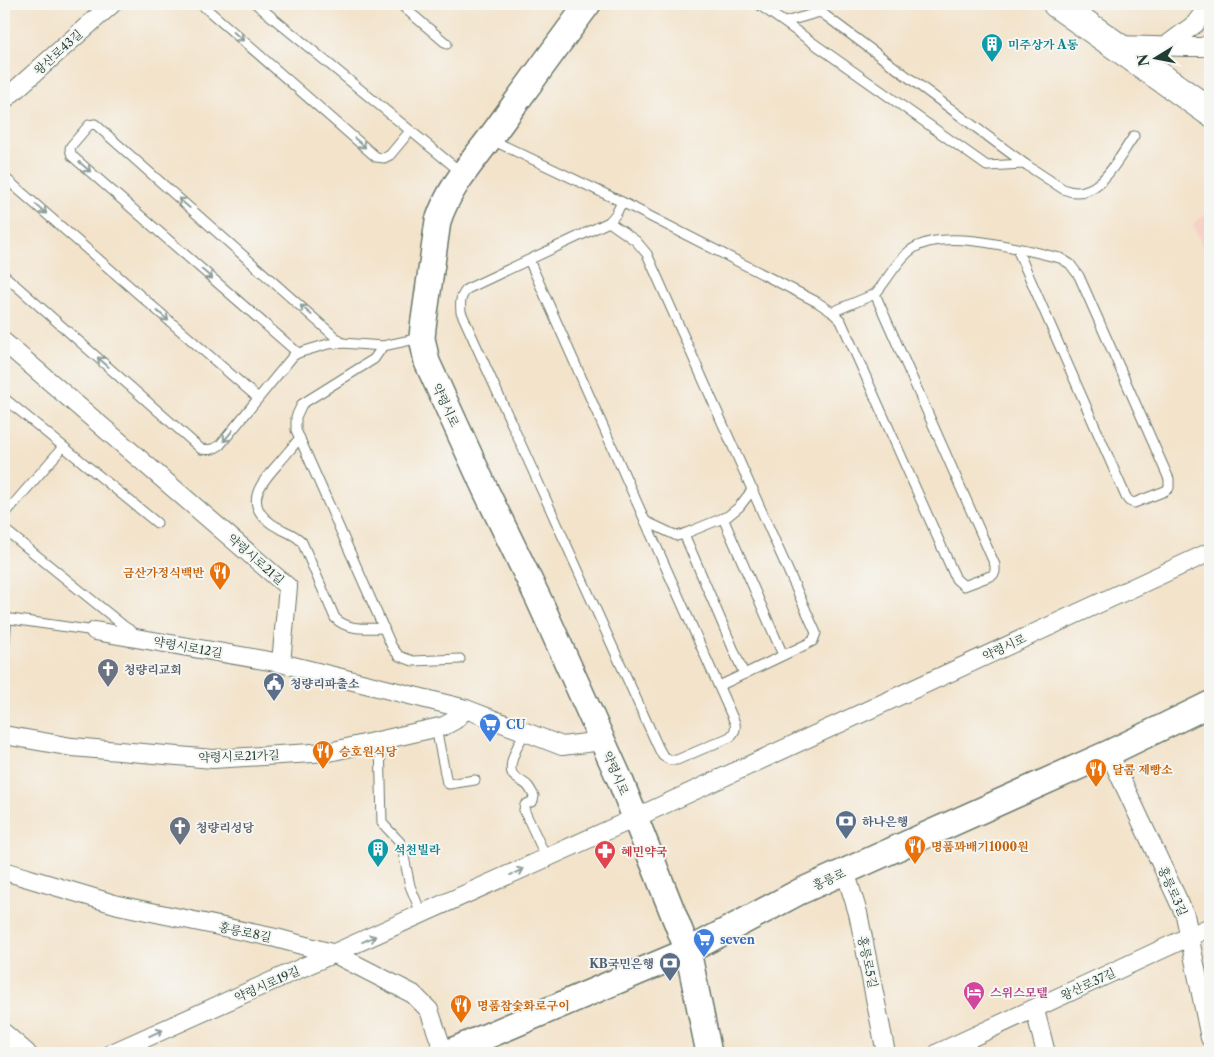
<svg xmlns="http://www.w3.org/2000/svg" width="1214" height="1057" font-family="'Libre Caslon Text','Noto Serif KR',serif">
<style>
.built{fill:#f7d1c7}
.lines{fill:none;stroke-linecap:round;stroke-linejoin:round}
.service-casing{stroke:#697769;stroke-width:11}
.minor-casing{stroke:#697769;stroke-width:20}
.secondary-casing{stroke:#697769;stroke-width:28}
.primary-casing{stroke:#697769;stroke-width:30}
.service{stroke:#fff;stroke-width:9}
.minor{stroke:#fff;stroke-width:18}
.secondary{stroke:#fff;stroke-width:25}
.primary{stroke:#fff;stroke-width:28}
.oneway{stroke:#8f9e9a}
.labels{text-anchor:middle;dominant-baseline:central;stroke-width:4;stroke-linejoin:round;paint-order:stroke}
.culture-label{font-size:12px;font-weight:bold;fill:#0d838f;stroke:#f6f6f2;text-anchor:start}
.street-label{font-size:12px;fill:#1f3d34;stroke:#f6f6f2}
.food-label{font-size:12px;font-weight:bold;fill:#c56008;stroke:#f6f6f2;text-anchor:start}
.worship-label{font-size:12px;font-weight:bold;fill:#5b616d;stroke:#f6f6f2;text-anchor:start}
.service-label{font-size:12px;font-weight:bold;fill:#4e5e75;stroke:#f6f6f2;text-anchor:start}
.shop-label{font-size:12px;font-weight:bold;fill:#366cbe;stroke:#f6f6f2;text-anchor:start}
.health-label{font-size:12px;font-weight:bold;fill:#be3a42;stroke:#f6f6f2;text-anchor:start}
.hotel-label{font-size:12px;font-weight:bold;fill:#b23c85;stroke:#f6f6f2;text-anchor:start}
</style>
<rect width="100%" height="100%" fill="#f6f6f2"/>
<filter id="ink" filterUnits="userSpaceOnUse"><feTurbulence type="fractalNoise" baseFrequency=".02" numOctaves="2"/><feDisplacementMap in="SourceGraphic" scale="10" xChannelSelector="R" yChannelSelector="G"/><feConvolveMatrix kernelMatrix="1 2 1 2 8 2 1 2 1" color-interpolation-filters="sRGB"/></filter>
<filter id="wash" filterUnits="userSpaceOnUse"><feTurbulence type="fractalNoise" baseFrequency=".0096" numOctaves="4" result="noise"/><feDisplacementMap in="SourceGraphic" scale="20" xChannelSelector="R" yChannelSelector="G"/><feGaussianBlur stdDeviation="1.12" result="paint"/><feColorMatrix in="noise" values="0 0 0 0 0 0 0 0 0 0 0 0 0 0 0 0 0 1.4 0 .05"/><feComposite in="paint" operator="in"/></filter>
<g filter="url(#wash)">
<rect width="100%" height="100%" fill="#f3e3cb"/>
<path class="built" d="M1210,211v53l-17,-40z"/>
</g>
<g filter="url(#ink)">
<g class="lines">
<g class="service-casing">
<g id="service">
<path d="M201,4l175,153 8,1 6,-3 20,-24"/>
<path d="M256,4l206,169"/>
<path d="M400,4l47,40"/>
<path d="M758,4l229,162 38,-2 38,25c35,15 54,-29 71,-53"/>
<path d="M785,22l35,-10 6,4 199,148"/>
<path d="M492,140l130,62 195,100 15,10 9,9 115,258 8,7 29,-11 2,-3v-7l-120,-271 -43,18"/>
<path d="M4,177l254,221"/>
<path d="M609,222l27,19 11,13 169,379 -3,8 -8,4 -86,41"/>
<path d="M529,260l206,463c1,6 0,9 -5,14l-53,23h-7l-7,-4 -4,-7 -198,-437c-1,-10 -1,-15 6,-23l142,-67 7,-8 6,-12"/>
<path d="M4,275l197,174c8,1 12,1 19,-4l73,-89 5,-3 30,-9 14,-1 41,3 37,-8"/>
<path d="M875,294c12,-13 22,-34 36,-44 32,-24 113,0 149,8l10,6 9,12 90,203v9l-4,3 -31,12 -5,-2 -3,-4 -109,-248"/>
<path d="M383,346l-9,13 -72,45 -6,13v13l96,217 7,9 14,5 47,-2"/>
<path d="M298,353l-226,-197 -2,-7 1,-3 18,-21 6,-1 247,219"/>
<path d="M4,398l153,125"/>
<path d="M300,438c-8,9 -15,18 -23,27 -17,19 -34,39 -5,59 10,7 22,9 30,18l33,76c13,13 32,10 49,10"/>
<path d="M4,515l59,-68"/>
<path d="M723,518l60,137"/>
<path d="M645,521l32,15 7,-2 44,-18 11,-9 14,-18"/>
<path d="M4,529l120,97 12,8"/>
<path d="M684,534l60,140"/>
<path d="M4,618l91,13"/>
<path d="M4,649l3,-30"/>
<path d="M436,728l11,55 2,1 26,-4"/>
<path d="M525,732c-5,9 -21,37 -10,45 12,9 11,4 19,19l-1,5 -8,4 -1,5 23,49"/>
<path d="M380,741l2,82 18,19 2,5 8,39 12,29"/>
</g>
</g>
<g class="minor-casing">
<g id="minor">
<path d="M1116,45l72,2h14l8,-3"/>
<path d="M1167,45l28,-21 15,-20"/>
<path d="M4,100l108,-96"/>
<path d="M4,342l284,245 -7,76 185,46 96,37 40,-5"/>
<path d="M95,631l186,32"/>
<path d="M4,735l68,12 141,12 116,-7 115,-26 11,-6 11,-11"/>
<path d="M1109,753l76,162 25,123"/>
<path d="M4,871l114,34 158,33 59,16 78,40 16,16 15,43"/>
<path d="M845,871l13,42 28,140"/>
<path d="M1035,1010l11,43"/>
<path d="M4,1033l23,20"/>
<path d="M112,1053l523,-235 575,-266"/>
<path d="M938,1053l272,-126"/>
</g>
</g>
<g class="secondary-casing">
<g id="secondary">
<path d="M588,4c-32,43 -63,86 -95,130 -20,27 -44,53 -55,87l-15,106 -1,11 5,24 59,129 53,109 82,182 67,169 21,102"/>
<path d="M447,1053l241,-102 111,-59 310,-139 101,-49"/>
</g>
</g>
<g class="primary-casing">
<path id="primary" d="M1057,4l153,108"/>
</g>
<use href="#service" class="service"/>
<use href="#minor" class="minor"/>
<use href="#secondary" class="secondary"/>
<use href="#primary" class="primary"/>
</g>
<defs><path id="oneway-shaft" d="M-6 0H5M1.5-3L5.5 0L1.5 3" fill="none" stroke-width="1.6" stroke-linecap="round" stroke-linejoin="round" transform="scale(1.25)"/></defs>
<g class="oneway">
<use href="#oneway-shaft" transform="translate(238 36) rotate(41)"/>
<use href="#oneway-shaft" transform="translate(360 143) rotate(41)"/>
<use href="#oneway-shaft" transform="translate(85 167) rotate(41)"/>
<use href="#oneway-shaft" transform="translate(184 203) rotate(-139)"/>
<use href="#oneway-shaft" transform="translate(41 209) rotate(41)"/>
<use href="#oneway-shaft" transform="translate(207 274) rotate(41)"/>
<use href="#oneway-shaft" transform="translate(306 310) rotate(-139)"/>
<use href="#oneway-shaft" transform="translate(163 316) rotate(41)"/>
<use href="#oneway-shaft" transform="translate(103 362) rotate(-139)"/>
<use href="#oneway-shaft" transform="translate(228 436) rotate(129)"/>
<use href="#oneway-shaft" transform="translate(517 872) rotate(-24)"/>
<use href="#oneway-shaft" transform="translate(369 939) rotate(-24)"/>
<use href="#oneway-shaft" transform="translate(156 1033) rotate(-24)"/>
</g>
</g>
<defs>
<g id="building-pin" transform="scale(1.125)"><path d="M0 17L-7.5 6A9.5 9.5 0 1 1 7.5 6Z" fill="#0f9aa8" stroke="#f6f6f2"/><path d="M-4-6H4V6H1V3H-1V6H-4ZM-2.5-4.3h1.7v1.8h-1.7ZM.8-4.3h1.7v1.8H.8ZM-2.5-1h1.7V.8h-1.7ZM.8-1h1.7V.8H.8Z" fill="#fff"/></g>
<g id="restaurant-pin" transform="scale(1.125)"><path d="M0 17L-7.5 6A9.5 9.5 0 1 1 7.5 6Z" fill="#e8710a" stroke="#f6f6f2"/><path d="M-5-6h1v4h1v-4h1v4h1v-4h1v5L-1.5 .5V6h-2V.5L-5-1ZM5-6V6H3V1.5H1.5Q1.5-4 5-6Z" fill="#fff"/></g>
<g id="church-pin" transform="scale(1.125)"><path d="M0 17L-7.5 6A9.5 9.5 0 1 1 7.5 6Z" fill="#6b7280" stroke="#f6f6f2"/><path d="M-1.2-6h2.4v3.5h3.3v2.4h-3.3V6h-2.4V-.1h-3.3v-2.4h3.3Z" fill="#fff"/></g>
<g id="civic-pin" transform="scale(1.125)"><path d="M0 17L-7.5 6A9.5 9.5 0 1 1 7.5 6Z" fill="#5c6f8a" stroke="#f6f6f2"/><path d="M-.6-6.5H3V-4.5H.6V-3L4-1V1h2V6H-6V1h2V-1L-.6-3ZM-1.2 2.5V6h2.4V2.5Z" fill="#fff"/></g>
<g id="supermarket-pin" transform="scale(1.125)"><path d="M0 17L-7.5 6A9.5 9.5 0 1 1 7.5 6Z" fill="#3f7fe0" stroke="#f6f6f2"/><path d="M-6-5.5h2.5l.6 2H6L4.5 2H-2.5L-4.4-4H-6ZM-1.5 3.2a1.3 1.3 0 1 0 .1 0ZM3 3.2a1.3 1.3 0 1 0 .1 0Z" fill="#fff"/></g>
<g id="bank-pin" transform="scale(1.125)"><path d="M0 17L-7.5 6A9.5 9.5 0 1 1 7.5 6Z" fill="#5c6f8a" stroke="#f6f6f2"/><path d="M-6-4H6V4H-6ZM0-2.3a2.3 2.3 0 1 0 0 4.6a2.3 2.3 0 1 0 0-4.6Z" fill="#fff"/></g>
<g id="pharmacy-pin" transform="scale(1.125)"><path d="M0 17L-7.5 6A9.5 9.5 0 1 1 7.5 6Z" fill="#e0444e" stroke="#f6f6f2"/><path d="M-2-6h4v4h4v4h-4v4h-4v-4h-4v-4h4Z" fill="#fff"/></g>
<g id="hotel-pin" transform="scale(1.125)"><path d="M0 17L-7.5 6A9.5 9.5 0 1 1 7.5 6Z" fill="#d1479c" stroke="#f6f6f2"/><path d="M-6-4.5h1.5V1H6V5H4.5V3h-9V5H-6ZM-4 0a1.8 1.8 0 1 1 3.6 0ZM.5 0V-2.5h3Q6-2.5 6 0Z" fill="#fff"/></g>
</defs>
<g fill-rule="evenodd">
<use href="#building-pin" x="992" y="44"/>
<use href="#restaurant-pin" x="220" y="572"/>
<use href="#church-pin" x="108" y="669"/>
<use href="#civic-pin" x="274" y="683"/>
<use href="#supermarket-pin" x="490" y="724"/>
<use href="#restaurant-pin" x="323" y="751"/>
<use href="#restaurant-pin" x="1096" y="769"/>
<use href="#bank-pin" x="846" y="821"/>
<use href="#church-pin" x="180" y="827"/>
<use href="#restaurant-pin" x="915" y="846"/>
<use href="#building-pin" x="378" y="849"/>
<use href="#pharmacy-pin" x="605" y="851"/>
<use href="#supermarket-pin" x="704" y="939"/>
<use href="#bank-pin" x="670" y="963"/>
<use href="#hotel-pin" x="974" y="992"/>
<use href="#restaurant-pin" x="461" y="1005"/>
</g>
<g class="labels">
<g class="culture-label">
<text x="1008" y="44">미주상가 A동</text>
<text x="394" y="849">석천빌라</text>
</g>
<g class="street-label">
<text transform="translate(58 52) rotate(-42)">왕산로43길</text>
<text transform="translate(446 405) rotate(65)">약령시로</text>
<text transform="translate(256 559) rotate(41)">약령시로21길</text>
<text transform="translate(188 647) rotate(10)">약령시로12길</text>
<text transform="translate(1004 647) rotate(-25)">약령시로</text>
<text transform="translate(239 756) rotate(-2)">약령시로21가길</text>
<text transform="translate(616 773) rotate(67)">약령시로</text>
<text transform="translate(829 879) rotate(-24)">홍릉로</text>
<text transform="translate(1173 891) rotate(66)">홍릉로3길</text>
<text transform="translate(245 932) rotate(12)">홍릉로8길</text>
<text transform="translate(868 962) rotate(78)">홍릉로5길</text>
<text transform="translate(267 984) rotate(-24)">약령시로19길</text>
<text transform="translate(1088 984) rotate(-25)">왕산로37길</text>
</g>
<g class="food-label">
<text x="204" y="572" text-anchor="end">금산가정식백반</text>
<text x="339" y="751">승호원식당</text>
<text x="1112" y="769">달콤 제빵소</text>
<text x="931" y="846">명품꽈배기1000원</text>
<text x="477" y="1005">명품참숯화로구이</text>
</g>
<g class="worship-label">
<text x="124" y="669">청량리교회</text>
<text x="196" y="827">청량리성당</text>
</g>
<g class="service-label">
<text x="290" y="683">청량리파출소</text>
<text x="862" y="821">하나은행</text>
<text x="654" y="963" text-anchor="end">KB국민은행</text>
</g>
<g class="shop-label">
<text x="506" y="724">CU</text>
<text x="720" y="939">seven</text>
</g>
<g class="health-label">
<text x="621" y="851">혜민약국</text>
</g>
<g class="hotel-label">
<text x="990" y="992">스위스모텔</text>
</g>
</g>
<rect width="1214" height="1057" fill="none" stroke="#f6f6f2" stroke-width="20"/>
<g transform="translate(1156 58) rotate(260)" stroke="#f6f6f2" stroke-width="4" paint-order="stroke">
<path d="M0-4L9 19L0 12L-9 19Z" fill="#1f3d34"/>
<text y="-8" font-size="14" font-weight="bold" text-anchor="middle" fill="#1f3d34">N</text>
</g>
</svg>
